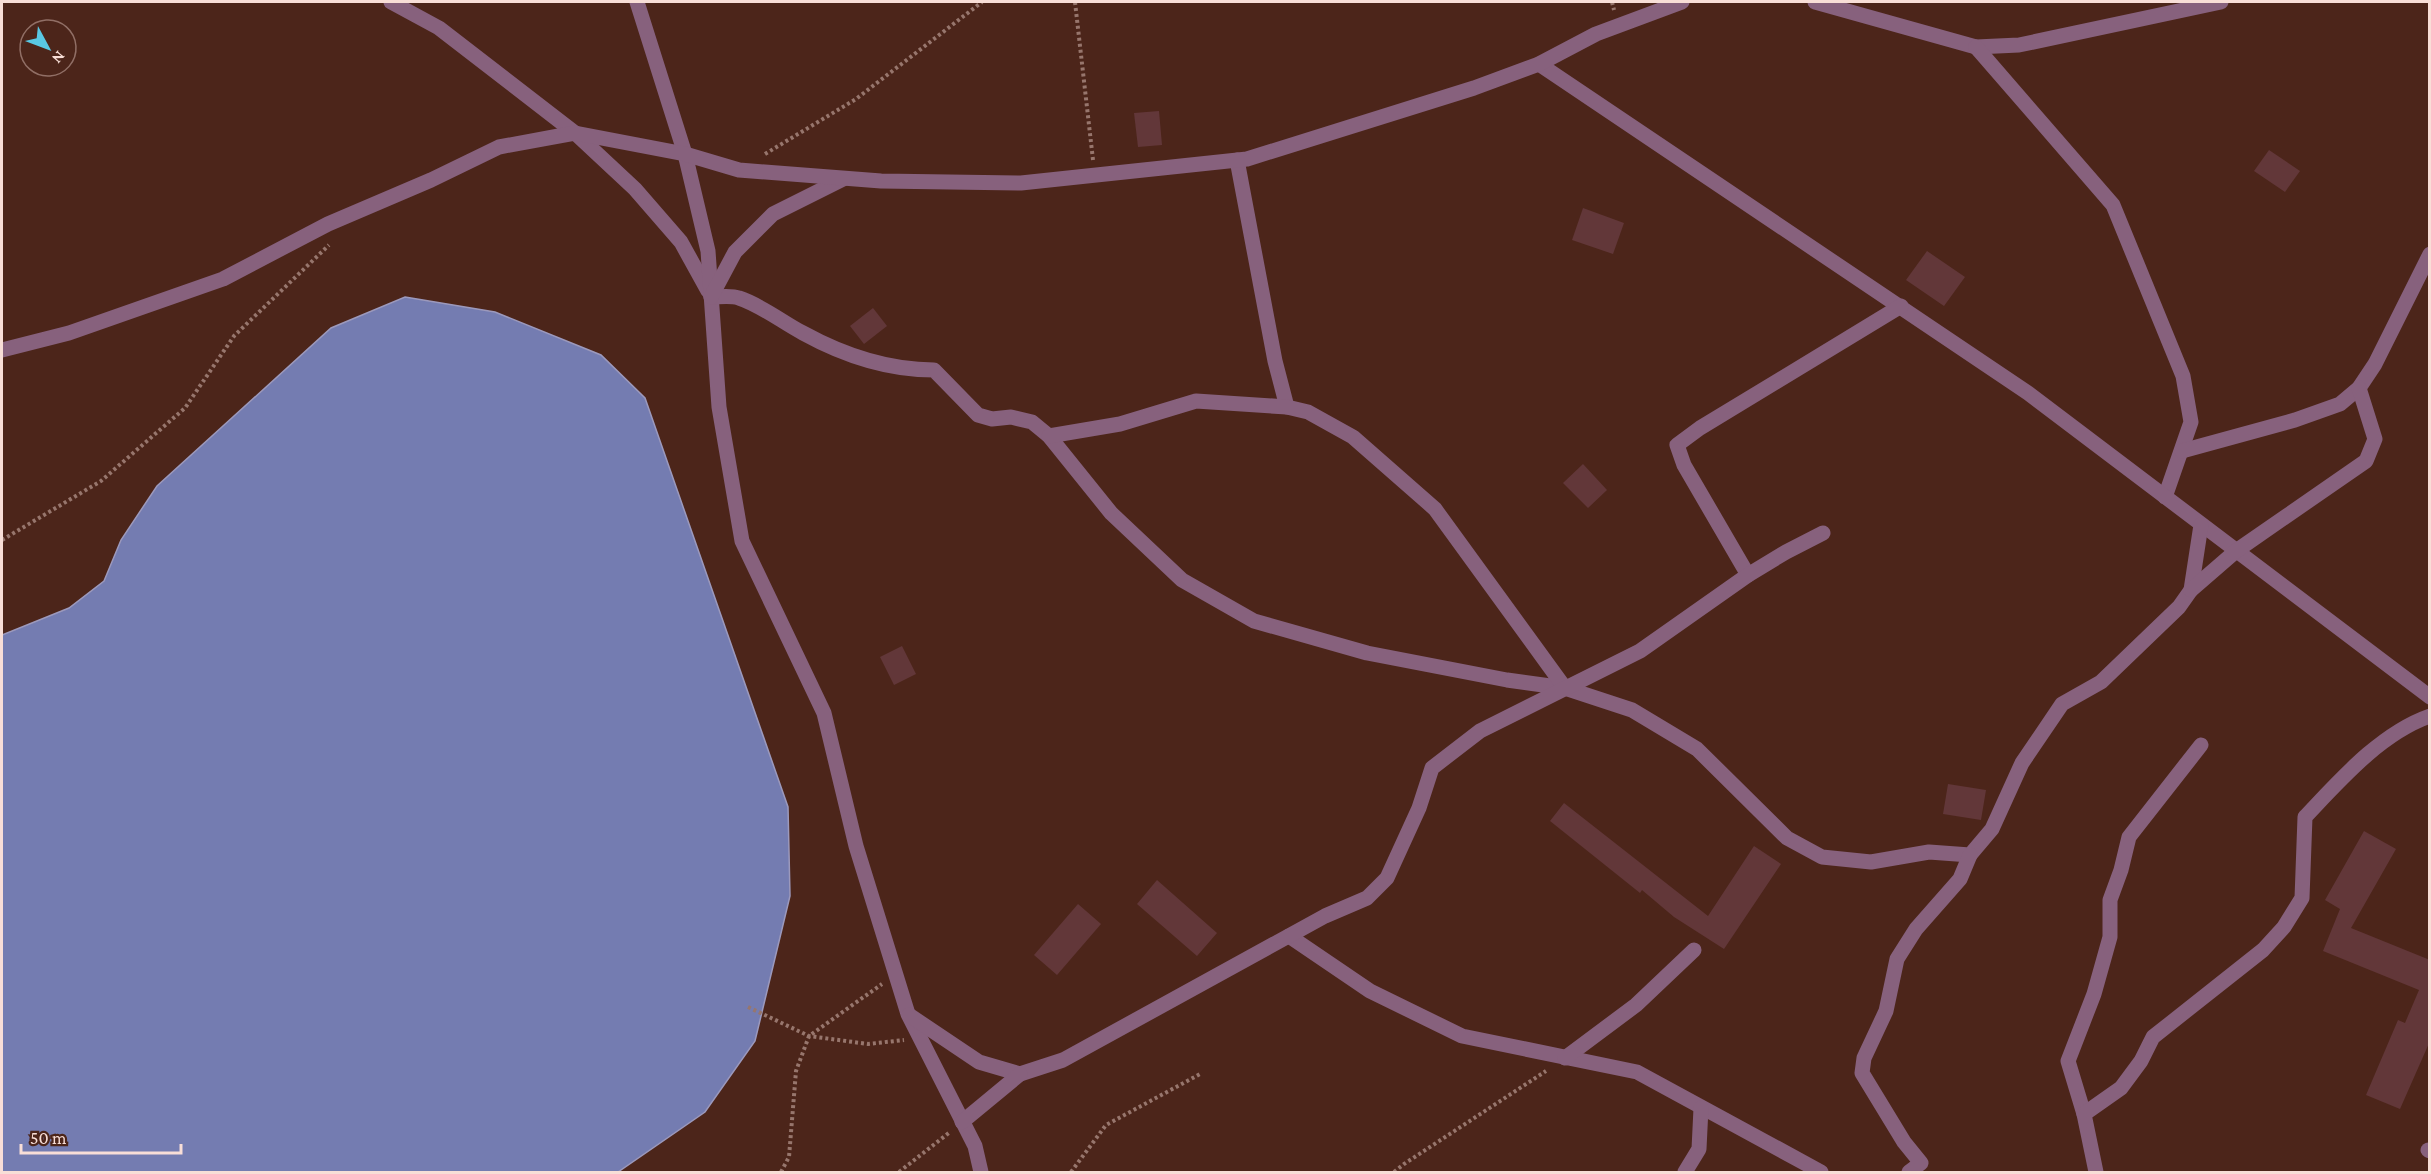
<svg xmlns="http://www.w3.org/2000/svg" width="2431" height="1174" font-family="'Crimson Pro',serif">
<style>
.water{fill:#747cb1;stroke:#9c99bc;stroke-width:1.5}
.building{fill:#623739}
.lines{fill:none;stroke-linecap:round;stroke-linejoin:round}
.path{stroke:#97766d;stroke-width:4;stroke-dasharray:3 3;stroke-linecap:butt}
.minor{stroke:#87617d;stroke-width:15}
</style>
<rect width="100%" height="100%" fill="#4c251a"/>
<path class="water" d="M405,297l90,15 106,43 44,43 143,409 2,89 -35,145 -50,71 -87,60h-616v-537l67,-27 35,-27 17,-41 36,-54 174,-158z"/>
<g class="building">
<path d="M1159,111l3,34 -24,2 -4,-34z"/>
<path d="M2269,150l31,21 -15,21 -31,-21z"/>
<path d="M1583,208l41,15 -11,31 -41,-14z"/>
<path d="M1927,251l38,26 -21,29 -38,-26z"/>
<path d="M873,308l14,18 -23,18 -14,-18z"/>
<path d="M1583,464l24,26 -19,18 -25,-25z"/>
<path d="M902,646l14,28 -22,11 -14,-28z"/>
<path d="M1948,784l38,6 -5,30 -38,-6z"/>
<path d="M1564,803l144,113 46,-70 27,18 -57,85 -50,-32 -32,-27 -2,3 -90,-72z"/>
<path d="M2364,831l32,18 -45,79 79,32v81l-30,68 -34,-14 32,-75 7,3 14,-33 -96,-39 17,-42 -15,-9z"/>
<path d="M1157,880l60,53 -20,23 -60,-52z"/>
<path d="M1078,904l23,20 -44,51 -23,-20z"/>
</g>
<g class="lines">
<g class="path">
<path d="M1075,2l18,158"/>
<path d="M1612,2l2,8"/>
<path d="M765,154l91,-55 126,-97"/>
<path d="M2,540l99,-59 84,-73 49,-72 95,-91"/>
<path d="M748,1007l61,29 59,8 36,-4"/>
<path d="M781,1172l8,-15 7,-86 13,-35 73,-52"/>
<path d="M899,1172l51,-40"/>
<path d="M1071,1172l35,-47 96,-52"/>
<path d="M1394,1172l10,-8 142,-93"/>
</g>
<g class="minor">
<path d="M391,2l48,26 136,105 60,56 46,53 27,49"/>
<path d="M637,2l48,152 23,97 11,156 23,134 82,172 32,133 52,168 67,132 6,26"/>
<path d="M1815,2l161,45 43,-2 202,-43"/>
<path d="M1976,47l137,158 70,171 8,46 -26,75"/>
<path d="M1539,64l489,329 402,304"/>
<path d="M1237,160l38,201 12,46"/>
<path d="M711,297c8,0 20,-2 28,1 22,7 43,24 64,35 40,22 86,37 131,37l44,45 14,4 19,-2 21,5 17,14 62,77 71,67 72,41 113,32 140,27 58,8 67,22 65,39 90,89 35,19 49,5 58,-10 41,3 22,-26 30,-66 40,-59 39,-22 78,-75 12,-17 10,-65"/>
<path d="M711,297l24,-45 38,-38 70,-35"/>
<path d="M2,350l67,-17 154,-54 105,-55 103,-44 68,-33 76,-14 110,21 54,16 142,11 140,2 226,-24 227,-71 65,-24 57,-30 86,-32"/>
<path d="M1049,436l71,-12 76,-23 91,6 21,5 45,25 82,72 130,179"/>
<path d="M2182,451l113,-31 45,-16 19,-16 16,-24 55,-110"/>
<path d="M1748,575l-64,-110 -7,-20 23,-17 201,-122"/>
<path d="M2191,590l45,-39 130,-90 9,-22 -16,-51"/>
<path d="M1289,936l81,55 92,45 175,36 184,100"/>
<path d="M909,1015l70,47 41,12 43,-14 262,-144 42,-18 20,-20 32,-70 13,-40 48,-37 160,-80 108,-76 38,-23 37,-19"/>
<path d="M1565,1058l71,-53 58,-55"/>
<path d="M2084,1114l-16,-53 26,-67 16,-57v-37l11,-30 8,-33 72,-92"/>
<path d="M962,1122l58,-48"/>
<path d="M2428,1150l2,1"/>
<path d="M1685,1172l14,-23 2,-41"/>
<path d="M1909,1172l12,-9 -17,-21 -42,-69 2,-15 22,-47 11,-52 19,-30 44,-50 10,-24"/>
<path d="M2096,1172l-12,-58 37,-26 20,-27 12,-24 110,-87 21,-23 18,-29 3,-81c35,-37 76,-84 125,-101"/>
</g>
</g>
<rect width="2431" height="1174" fill="none" stroke="#f8ded7" stroke-width="6"/>
<g transform="translate(48 48) rotate(131)"><circle r="28" fill="#4c251a" stroke="#916f66" stroke-width="1.5"/>
<path d="M0-4.5L10 22L0 15L-10 22Z" fill="#59c8e4"/>
<text y="-9" font-size="16" font-weight="bold" text-anchor="middle" fill="#f8ded7">N</text>
</g>
<path d="M21 1144v9h160v-9" fill="none" stroke="#f8ded7" stroke-width="3"/>
<text x="30" y="1144" font-size="18" fill="#f8ded7" stroke="#4c251a" stroke-width="4.5" paint-order="stroke">50 m</text>
</svg>
